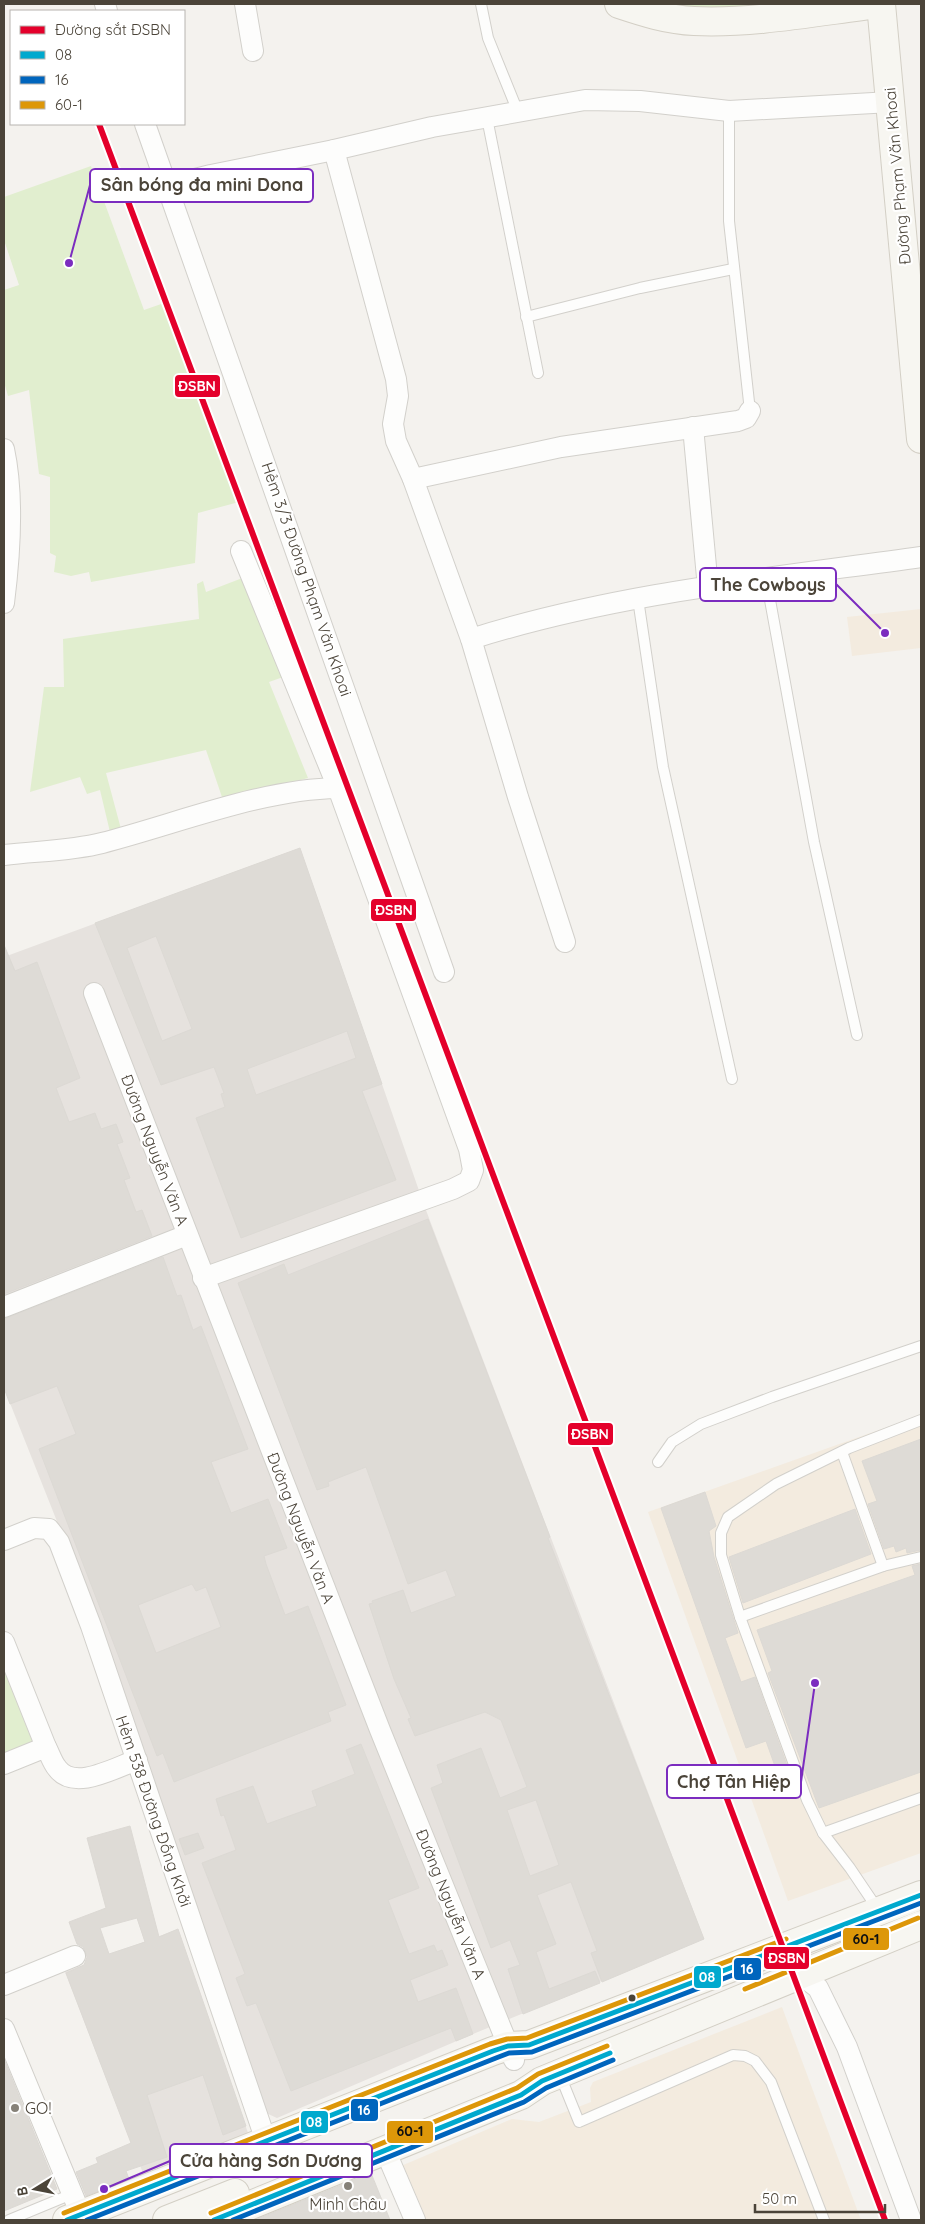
<svg xmlns="http://www.w3.org/2000/svg" width="925" height="2224" font-family="Quicksand,sans-serif">
<style>
.commercial{fill:#f3ebdf}
.industrial{fill:#e6e2de}
.green{fill:#e1eecf}
.building{fill:#dedbd6;stroke:#dcd9d4;fill-rule:evenodd}
.lines{fill:none;stroke-linecap:round;stroke-linejoin:round}
.lane-casing{stroke:#d2d0cb;stroke-width:12}
.street-casing{stroke:#d2d0cb;stroke-width:22}
.secondary-casing{stroke:#d3cfc5;stroke-width:30}
.lane{stroke:#fdfdfc;stroke-width:10}
.street{stroke:#fdfdfc;stroke-width:20}
.secondary{stroke:#f7f6f1;stroke-width:28}
.bus-1-casing{stroke:#fff;stroke-width:9}
.bus-2-casing{stroke:#fff;stroke-width:9}
.bus-3-casing{stroke:#fff;stroke-width:9}
.bus-1{stroke:#00a9ce;stroke-width:5}
.bus-2{stroke:#0065bd;stroke-width:5}
.bus-3{stroke:#dd9709;stroke-width:5}
.rail-1-casing{stroke:#fff;stroke-width:10}
.rail-1{stroke:#e4002b;stroke-width:6}
.bus-dot{fill:#4b4439;stroke:#fff;stroke-width:2}
.poi-dot{fill:#868178;stroke:#fff;stroke-width:2}
.labels{text-anchor:middle;dominant-baseline:central;stroke-width:4.5;stroke-linejoin:round;paint-order:stroke}
.street-label{font-size:16px;fill:#4b4439;stroke:#fff}
.poi-label{font-size:16px;fill:#4b4439;stroke:#fff;text-anchor:start}
.leader{fill:none;stroke:#7b2cbf;stroke-width:2}
.callout-dot{fill:#7b2cbf;stroke:#fff;stroke-width:2}
.callout{fill:#fff;stroke:#7b2cbf;stroke-width:2}
.callout-label{font-size:18px;text-anchor:middle;font-weight:bold;fill:#4b4439}
.line-badge{stroke:#fff;stroke-width:2}
.badge-label{font-size:14px;text-anchor:middle;font-weight:bold;fill:#fff}
.pale-badge-label{font-size:14px;text-anchor:middle;font-weight:bold;fill:#111}
</style>
<rect width="100%" height="100%" fill="#f4f2ee"/>
<g class="commercial">
<path d="M921,609v39l-69,8 -5,-39z"/>
<path d="M921,1415v438l-133,48 -140,-389z"/>
<path d="M782,2007l79,213h-437l-23,-54 111,-47 27,3 52,-20 -1,-14 3,-6z"/>
</g>
<g class="industrial">
<path d="M300,848l124,357 280,734 -231,95 -196,84 -11,-5 -202,-574 -60,-151v-431z"/>
<path d="M178,1929l70,204 -105,40 -78,-201z"/>
</g>
<g class="green">
<path d="M650,4h151l-107,7z"/>
<path d="M91,166l53,144 20,-7 75,199 -41,11 -3,50 -104,19 -2,-10 -18,4 -17,-4 2,-16 -6,-3v-76l-11,-3 -10,-84 -21,6 -4,-14v-92l15,-5 -15,-45v-43z"/>
<path d="M245,577l41,99 -17,6 39,96 -85,22 -17,-50 -100,23 15,56 -11,3 -10,-42 -13,4 -7,-17 -50,15 14,-105h20l-1,-48 136,-20 -2,-35 6,-3 3,11z"/>
<path d="M4,1657l32,84 -32,13z"/>
</g>
<g class="building">
<path d="M300,848l82,236 -20,7 34,89 -155,58 -45,-120 29,-11 -4,-13 3,-1 -10,-26 -53,18 -66,-162zM156,936l36,93 -30,12 -35,-93zM347,1031l9,27 -100,37 -9,-26z"/>
<path d="M4,945l11,26 22,-9 43,116 -24,10 13,34 26,-9 6,16 15,-5 7,18 -6,2 13,34 -6,2 12,32 6,-2 10,26 -148,58z"/>
<path d="M428,1219l122,318 -2,1 156,401 -102,43 -11,-29 6,-2 -26,-69 -34,13 19,49 -20,8 13,37 46,-18 5,12 -77,31 -15,-45 12,-4 -10,-25 -19,8 -60,-160 12,-5 -6,-18 44,-17 19,50 27,-11 -26,-67 -16,-8 -70,24 -7,-17 3,-1 -17,-39 -25,-75 4,-1 -1,-2 31,-11 8,23 45,-17 -10,-26 -38,14 -42,-117 -38,15 1,4 -12,4 -79,-207 46,-19 4,11zM536,1800l23,65 -29,11 -23,-66z"/>
<path d="M163,1257l14,39 4,-1 12,35 8,-4 47,123 -37,13 20,51 37,-14 19,49 -23,8 2,8 19,51 23,-9 38,99 -18,7 3,9 -157,61 -11,-29 -6,3 -118,-307 37,-15 -19,-48 -47,18 -6,-16v-69zM192,1584l4,7 10,-4 15,40 -65,26 -18,-48z"/>
<path d="M921,1439v111l-14,3 -1,-5 -10,4 -2,-6 -10,3 -16,-45 9,-3 -15,-40z"/>
<path d="M705,1492l11,34 -7,5 5,26 24,76 -13,5 16,44 14,-5 42,116 -11,4 -20,-56 -20,7 -85,-240z"/>
<path d="M855,1509l16,45 -128,49 -14,-46z"/>
<path d="M921,1564v208l-102,36 -51,-135 4,-2 -15,-41 158,-55 -3,-9z"/>
<path d="M361,1744l58,144 -31,12 21,54 25,-9 3,7 5,-2 6,15 -38,15 8,22 38,-14 17,46 -17,7 -5,-13 -160,63 -35,-88 -9,3 -11,-28 9,-4 -43,-111 34,-13 -12,-35 -3,1 -5,-17 37,-13 14,38 50,-18 -5,-15 43,-17 -9,-24z"/>
<path d="M130,1826l29,111 19,-8 68,197 -23,9 -20,-60 -56,20 20,62 -41,14 3,8 -43,17 -10,-24 22,-9 -2,-5 35,-15 -65,-170 18,-8 3,-8 -4,-10 -6,-3 -8,-22 37,-14 -19,-70zM137,1918l8,24 -36,12 -9,-26z"/>
<path d="M198,1833l6,15 -19,7 -6,-16z"/>
<path d="M4,2059l53,130 -53,22z"/>
<path d="M371,2173l19,47h-135z"/>
</g>
<g class="lines">
<g class="lane-casing">
<g id="lane">
<path d="M481,4l7,34 30,74"/>
<path d="M729,111v110l21,190"/>
<path d="M487,118l51,255"/>
<path d="M526,317l114,-29 93,-19"/>
<path d="M766,578l48,264 43,193"/>
<path d="M638,599l25,168 69,312"/>
<path d="M842,1452l41,114"/>
<path d="M658,1462l14,-20 29,-18 71,-27 149,-51"/>
<path d="M740,1617l143,-51 38,-9"/>
<path d="M823,1833l98,-35"/>
<path d="M879,1911l-29,-43 -27,-35 -16,-33 -67,-183 -19,-62v-22l7,-16 48,-33 73,-36 72,-28"/>
<path d="M560,2075l19,47 154,-67 12,1 10,5 16,21 53,138"/>
<path d="M9,2220l63,-26"/>
</g>
</g>
<g class="street-casing">
<g id="street">
<path d="M105,4l2,7"/>
<path d="M245,4l8,47"/>
<path d="M145,124l299,848"/>
<path d="M334,150l62,229 2,17 -5,28 3,17 17,38 58,160 47,158 47,145"/>
<path d="M167,186l44,-11 123,-25 98,-23 153,-27 55,1 89,10 162,-9"/>
<path d="M693,427l15,161"/>
<path d="M4,449c10,46 6,106 0,154"/>
<path d="M413,479l148,-32 177,-26 8,-3 4,-7"/>
<path d="M241,551l97,237"/>
<path d="M471,639c145,-46 300,-61 450,-82"/>
<path d="M4,855c32,-4 67,-4 98,-12 74,-19 160,-54 236,-55l131,361 4,21 -4,11 -16,8 -250,89"/>
<path d="M94,993l286,737 134,330"/>
<path d="M4,1307l183,-72"/>
<path d="M4,1540l30,-12 15,1 10,13 32,84 175,515"/>
<path d="M4,1642l42,105"/>
<path d="M4,1764l42,-17c4,7 6,15 11,21 17,24 59,-1 80,-8"/>
<path d="M801,1975l17,13 29,59 64,173"/>
<path d="M4,1985l71,-29"/>
<path d="M4,2029l77,186"/>
<path d="M385,2150l30,70"/>
</g>
</g>
<g class="secondary-casing">
<g id="secondary">
<path d="M619,4c24,8 49,16 75,17 58,3 126,-10 184,-17"/>
<path d="M881,4l40,435"/>
<path d="M67,2220l426,-169 15,-5 21,-1 392,-150"/>
<path d="M167,2220l68,-27"/>
<path d="M214,2220l307,-125 21,-14 379,-156"/>
</g>
</g>
<use href="#lane" class="lane"/>
<use href="#street" class="street"/>
<use href="#secondary" class="secondary"/>
<g class="bus-1-casing">
<g id="bus-1">
<path d="M67,2220l426,-169 15,-5 21,-1 392,-150"/>
<path d="M214,2220l307,-125 21,-14 68,-28"/>
</g>
</g>
<g class="bus-2-casing">
<g id="bus-2">
<path d="M87,2220l409,-162 13,-5 23,-1 389,-149"/>
<path d="M233,2220l291,-118 22,-14 67,-28"/>
</g>
</g>
<g class="bus-3-casing">
<g id="bus-3">
<path d="M745,1989l173,-71"/>
<path d="M64,2213l426,-169 17,-5 20,-1 259,-99"/>
<path d="M211,2213l306,-125 21,-14 69,-28"/>
</g>
</g>
<use href="#bus-1" class="bus-1"/>
<use href="#bus-2" class="bus-2"/>
<use href="#bus-3" class="bus-3"/>
<g class="rail-1-casing">
<path id="rail-1" d="M99,124l786,2096"/>
</g>
<use href="#rail-1" class="rail-1"/>
</g>
<circle class="bus-dot" cx="632" cy="1998" r="4.5"/>
<g class="poi-dot">
<circle cx="15" cy="2108" r="5"/>
<circle cx="348" cy="2186" r="5"/>
</g>
<g class="labels">
<g class="street-label">
<text transform="translate(897 176) rotate(-95)">Đường Phạm Văn Khoai</text>
<text transform="translate(307 579) rotate(71)">Hẻm 3/3 Đường Phạm Văn Khoai</text>
<text transform="translate(155 1150) rotate(69)">Đường Nguyễn Văn A</text>
<text transform="translate(301 1528) rotate(69)">Đường Nguyễn Văn A</text>
<text transform="translate(154 1811) rotate(71)">Hẻm 538 Đường Đồng Khởi</text>
<text transform="translate(451 1904) rotate(68)">Đường Nguyễn Văn A</text>
</g>
<g class="poi-label">
<text x="25" y="2108">GO!</text>
<text x="348" y="2204" text-anchor="middle">Minh Châu</text>
</g>
</g>
<path class="leader" d="M69 263L90 185M885 633L836 584M815 1683L801 1782M104 2189L170 2161"/>
<g class="callout-dot">
<circle cx="69" cy="263" r="5"/>
<circle cx="885" cy="633" r="5"/>
<circle cx="815" cy="1683" r="5"/>
<circle cx="104" cy="2189" r="5"/>
</g>
<g class="callout">
<rect x="90" y="169" width="223" height="33" rx="5"/>
<rect x="700" y="568" width="136" height="33" rx="5"/>
<rect x="667" y="1765" width="134" height="33" rx="5"/>
<rect x="170" y="2144" width="202" height="33" rx="5"/>
</g>
<g class="callout-label">
<text x="202" y="191">Sân bóng đa mini Dona</text>
<text x="768" y="591">The Cowboys</text>
<text x="734" y="1788">Chợ Tân Hiệp</text>
<text x="271" y="2167">Cửa hàng Sơn Dương</text>
</g>
<g class="line-badge">
<rect x="174" y="374" width="47" height="24" rx="5" fill="#e4002b"/>
<rect x="370" y="898" width="47" height="24" rx="5" fill="#e4002b"/>
<rect x="567" y="1422" width="47" height="24" rx="5" fill="#e4002b"/>
<rect x="842" y="1927" width="48" height="24" rx="5" fill="#dd9709"/>
<rect x="763" y="1946" width="47" height="24" rx="5" fill="#e4002b"/>
<rect x="733" y="1957" width="29" height="24" rx="5" fill="#0065bd"/>
<rect x="693" y="1965" width="29" height="24" rx="5" fill="#00a9ce"/>
<rect x="350" y="2098" width="29" height="24" rx="5" fill="#0065bd"/>
<rect x="300" y="2110" width="29" height="24" rx="5" fill="#00a9ce"/>
<rect x="386" y="2120" width="48" height="24" rx="5" fill="#dd9709"/>
</g>
<g class="badge-label">
<text x="197" y="391">ĐSBN</text>
<text x="394" y="915">ĐSBN</text>
<text x="590" y="1439">ĐSBN</text>
<text x="787" y="1963">ĐSBN</text>
<text x="747" y="1974">16</text>
<text x="707" y="1982">08</text>
<text x="364" y="2115">16</text>
<text x="314" y="2127">08</text>
</g>
<g class="pale-badge-label">
<text x="866" y="1944">60-1</text>
<text x="410" y="2136">60-1</text>
</g>
<rect width="925" height="2224" fill="none" stroke="#4b4439" stroke-width="10"/>
<rect x="10" y="10" width="175" height="115" fill="#ffffff" stroke="#b7b4b0"/>
<rect x="20" y="26" width="25" height="8" fill="#e4002b" stroke="#b7b4b0"/>
<text x="55" y="35" font-size="15" fill="#4b4439">Đường sắt ĐSBN</text>
<rect x="20" y="51" width="25" height="8" fill="#00a9ce" stroke="#b7b4b0"/>
<text x="55" y="60" font-size="15" fill="#4b4439">08</text>
<rect x="20" y="76" width="25" height="8" fill="#0065bd" stroke="#b7b4b0"/>
<text x="55" y="85" font-size="15" fill="#4b4439">16</text>
<rect x="20" y="101" width="25" height="8" fill="#dd9709" stroke="#b7b4b0"/>
<text x="55" y="110" font-size="15" fill="#4b4439">60-1</text>
<g transform="translate(35 2189) rotate(260)" stroke="#ffffff" stroke-width="4" paint-order="stroke">
<path d="M0-4L9 19L0 12L-9 19Z" fill="#4b4439"/>
<text y="-8" font-size="14" font-weight="bold" text-anchor="middle" fill="#4b4439">B</text>
</g>
<path d="M755 2204v8h130v-8" fill="none" stroke="#4b4439" stroke-width="2.5"/>
<text x="762" y="2204" font-size="15" fill="#4b4439" stroke="#ffffff" stroke-width="4" paint-order="stroke">50 m</text>
</svg>
